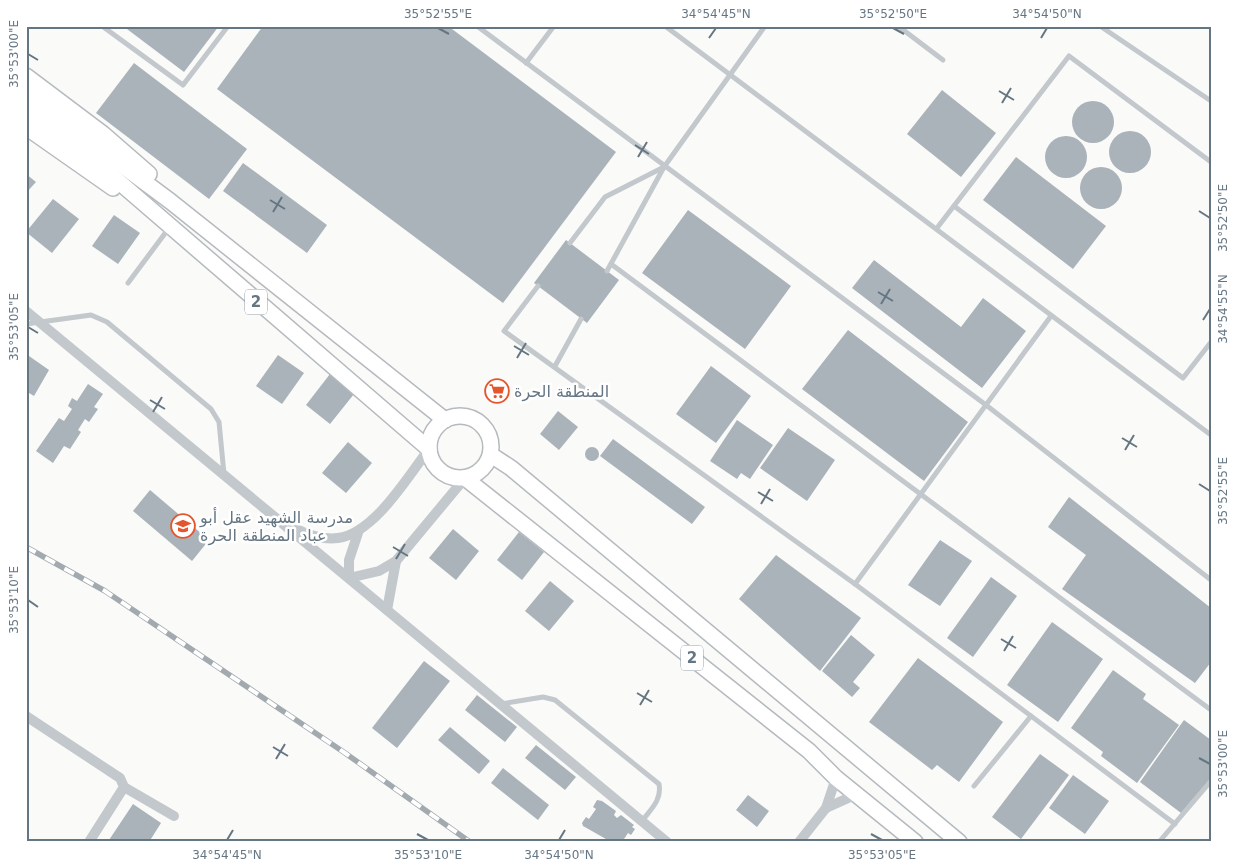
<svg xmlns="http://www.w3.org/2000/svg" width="1237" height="868" font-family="'DejaVu Sans',Vazirmatn,sans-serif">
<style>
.building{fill:#aab3b9}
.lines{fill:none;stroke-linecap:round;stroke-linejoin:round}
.primary-casing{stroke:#b5babe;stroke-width:18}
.service{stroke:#c3c8cc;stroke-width:5}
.minor{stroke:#c3c8cc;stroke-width:10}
.primary{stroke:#fff;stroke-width:15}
.rail-casing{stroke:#a2aab0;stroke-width:5.5}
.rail{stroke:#fff;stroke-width:4;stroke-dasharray:11;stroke-linecap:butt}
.ticks{fill:none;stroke:#657683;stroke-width:2}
.labels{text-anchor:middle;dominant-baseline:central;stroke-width:5;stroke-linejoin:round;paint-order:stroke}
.shield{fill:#fff;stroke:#939fa8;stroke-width:1}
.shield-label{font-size:15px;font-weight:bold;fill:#657683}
.poi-label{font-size:16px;fill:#657683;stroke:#fff;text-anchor:start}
.neatline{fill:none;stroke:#657683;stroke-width:2}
.ticks-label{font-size:12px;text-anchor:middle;fill:#657683}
</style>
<rect width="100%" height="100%" fill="#fafaf8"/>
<g class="building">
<path d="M123,26h96l-35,46z"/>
<path d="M263,26h185l168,126 -113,151 -286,-214z"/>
<path d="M134,63l113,86 -38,50 -113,-86z"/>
<path d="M942,90l54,43 -35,44 -54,-43z"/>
<circle cx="1093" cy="122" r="21"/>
<circle cx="1130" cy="152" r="21"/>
<circle cx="1066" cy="157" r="21"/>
<path d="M1016,157l90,69 -33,43 -90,-69z"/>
<path d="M243,163l84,62 -20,28 -84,-62z"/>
<circle cx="1101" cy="188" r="21"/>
<path d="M26,174l10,8 -10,11z"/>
<path d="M53,199l26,20 -27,34 -26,-21z"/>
<path d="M688,210l103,76 -46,63 -103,-76z"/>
<path d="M114,215l26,18 -22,31 -26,-18z"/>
<path d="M566,240l53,40 -32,43 -53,-40z"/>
<path d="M874,260l87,67 22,-29 43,33 -44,57 -130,-100z"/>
<path d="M848,330l120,92 -44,59 -122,-92z"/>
<path d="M278,355l26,18 -22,31 -26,-18z"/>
<path d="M29,356l20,14 -15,26 -5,-3 -3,3v-35z"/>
<path d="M711,366l40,30 -35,47 -40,-29z"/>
<path d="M330,374l24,20 -24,30 -24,-19z"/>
<path d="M88,384l15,10 -9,13 4,2 -9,13 -4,-3 -7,11 3,2 -11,17 -6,-3 -11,17 -17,-12 23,-33 5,3 8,-12 -4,-3 4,-8 5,3z"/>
<path d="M558,411l20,16 -19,23 -19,-16z"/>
<path d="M737,420l36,25 -23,34 -9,-6 -4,6 -27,-18z"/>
<path d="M788,428l47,32 -28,41 -47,-33z"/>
<path d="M613,439l92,68 -13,17 -92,-68z"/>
<path d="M348,442l24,21 -26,30 -24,-20z"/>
<circle cx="592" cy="454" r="7"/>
<path d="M150,490l59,50 -17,21 -59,-50z"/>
<path d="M1069,497l142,111v54l-16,21 -133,-94 24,-34 -38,-28z"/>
<path d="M453,529l26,22 -23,29 -27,-22z"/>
<path d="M519,532l25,20 -22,28 -25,-20z"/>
<path d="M940,540l32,21 -32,45 -32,-21z"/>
<path d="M776,555l85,63 -41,53 -81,-72z"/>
<path d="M991,577l26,19 -44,61 -26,-19z"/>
<path d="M550,581l24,20 -25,30 -24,-20z"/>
<path d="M1052,622l51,37 -45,63 -51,-37z"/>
<path d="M851,635l24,20 -22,27 7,6 -8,9 -30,-26z"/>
<path d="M918,658l85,64 -44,60 -22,-17 -5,5 -63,-48z"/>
<path d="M424,661l26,20 -53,67 -25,-20z"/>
<path d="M1113,670l33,24 -3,5 36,26 -42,58 -36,-27 2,-4 -32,-24z"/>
<path d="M477,695l40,32 -12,15 -40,-32z"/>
<path d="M1184,720l27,20v38l-30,35 -41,-31z"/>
<path d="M450,727l40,34 -11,13 -41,-34z"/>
<path d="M536,745l40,32 -11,13 -40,-32z"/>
<path d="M1040,754l29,21 -48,64 -29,-22z"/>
<path d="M503,768l46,37 -11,15 -47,-37z"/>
<path d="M1073,775l36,26 -24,33 -36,-26z"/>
<path d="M748,795l21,16 -12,16 -21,-17z"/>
<path d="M597,800l5,1 14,10 -2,4 3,3 4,-3 13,10 -2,2 3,2 -4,6 -3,-2 -6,9h-18l2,-3 -23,-13 -1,-3 4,-6 3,2 7,-10 -3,-2z"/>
<path d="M133,804l28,19 -12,19h-38l-2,-2z"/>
</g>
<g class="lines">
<g class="primary-casing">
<g id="primary">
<path d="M26,76l77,58 46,40"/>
<path d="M26,94l144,107 275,219"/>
<path d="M26,112l85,63 318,274"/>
<path d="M26,127l87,61"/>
<circle cx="460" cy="447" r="31"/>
<path d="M491,455l20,13 448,374"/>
<path d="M465,478l344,273 27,27 79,64"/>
</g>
</g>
<g class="service">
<path d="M102,26l81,59 45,-59"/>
<path d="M477,26l509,379 225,175"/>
<path d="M665,26l546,409"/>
<path d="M898,26l45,34"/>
<path d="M1100,26l111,75"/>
<path d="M526,63l28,-37"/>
<path d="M664,167l101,-141"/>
<path d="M954,206l229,172 28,-36"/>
<path d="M937,228l132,-172 142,106"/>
<path d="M570,243l35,-46 59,-30 -57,104"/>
<path d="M611,264l600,446"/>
<path d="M128,283l41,-55"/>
<path d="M538,286l-34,45 351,253 320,240"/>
<path d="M26,324l65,-9 16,7 104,87 8,13 5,52"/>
<path d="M555,366l26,-47"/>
<path d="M855,584l196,-268"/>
<path d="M501,704l42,-7 12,3 104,84c3,16 -8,25 -17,37"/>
<path d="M974,786l57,-70"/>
<path d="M1159,842l52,-61"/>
</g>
<g class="minor">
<path d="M26,311l641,531"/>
<path d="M294,528c14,7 29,12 44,10 36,-4 71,-63 91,-89"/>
<path d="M359,530l-10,30v18l30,-7 17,-10 69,-83"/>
<path d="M387,610l9,-49"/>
<path d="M26,716l94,62 4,9 -35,55"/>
<path d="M124,787l50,29"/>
<path d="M826,808l31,-14"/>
<path d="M799,842l27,-34 10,-30"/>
</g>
<use href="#primary" class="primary"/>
<g class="rail-casing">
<path id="rail" d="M26,547l79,44 240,162 125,89"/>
</g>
<use href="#rail" class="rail"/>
</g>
<path class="ticks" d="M438,28l11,6M893,28l11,6M709,38l7,-10M1041,38l6,-10M28,54l10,6M999,91l15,9M1002,103l9,-15M635,145l14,9M638,157l9,-15M270,200l15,9M1199,211l11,7M273,212l9,-15M878,292l15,9M881,304l9,-15M1203,320l7,-11M28,327l10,6M514,346l15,9M517,358l9,-15M150,400l15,9M153,412l9,-15M1122,438l15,9M1125,450l9,-15M1199,484l11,7M758,492l15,9M761,504l9,-15M393,547l15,9M396,559l9,-15M28,600l10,7M1001,639l15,9M1004,651l9,-15M637,693l15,9M640,705l9,-15M273,747l15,9M1199,758l11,6M276,759l9,-15M417,834l11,6M871,834l11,6M227,840l6,-10M559,840l6,-10"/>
<defs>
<g id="supermarket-ring" transform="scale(1.25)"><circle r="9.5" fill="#fff" stroke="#e4572e" stroke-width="1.5"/><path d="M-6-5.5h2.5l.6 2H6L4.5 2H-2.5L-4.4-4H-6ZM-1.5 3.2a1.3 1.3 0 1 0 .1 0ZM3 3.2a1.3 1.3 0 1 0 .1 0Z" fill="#e4572e"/></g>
<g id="school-ring" transform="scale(1.25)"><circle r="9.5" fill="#fff" stroke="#e4572e" stroke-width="1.5"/><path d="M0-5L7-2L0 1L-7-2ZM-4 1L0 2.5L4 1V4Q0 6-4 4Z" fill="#e4572e"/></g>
</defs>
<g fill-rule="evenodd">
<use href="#supermarket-ring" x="497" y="391"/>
<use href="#school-ring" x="183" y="526"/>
</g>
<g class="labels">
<g class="shield">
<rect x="245" y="289.5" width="22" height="25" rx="4"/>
<rect x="681" y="645.5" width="22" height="25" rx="4"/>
</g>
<g class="shield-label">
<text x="256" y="302">2</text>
<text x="692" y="658">2</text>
</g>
<g class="poi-label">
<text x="514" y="391">المنطقة الحرة</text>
<text x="200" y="517">مدرسة الشهيد عقل أبو<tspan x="200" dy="18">عباد المنطقة الحرة</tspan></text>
</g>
</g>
<rect width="1237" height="868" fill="none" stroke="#ffffff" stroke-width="55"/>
<rect x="28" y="28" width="1182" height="812" class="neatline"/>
<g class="ticks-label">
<text x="438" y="18">35°52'55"E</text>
<text x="716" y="18">34°54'45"N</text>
<text x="893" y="18">35°52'50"E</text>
<text x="1047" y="18">34°54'50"N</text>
<text transform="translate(14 54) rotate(-90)" y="4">35°53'00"E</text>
<text transform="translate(1223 218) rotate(-90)" y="4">35°52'50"E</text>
<text transform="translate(1223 309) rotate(-90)" y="4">34°54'55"N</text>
<text transform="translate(14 327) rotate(-90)" y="4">35°53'05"E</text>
<text transform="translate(1223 491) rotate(-90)" y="4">35°52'55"E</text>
<text transform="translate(14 600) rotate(-90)" y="4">35°53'10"E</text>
<text transform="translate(1223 764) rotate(-90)" y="4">35°53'00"E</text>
<text x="227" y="859">34°54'45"N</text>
<text x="428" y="859">35°53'10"E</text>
<text x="559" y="859">34°54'50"N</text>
<text x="882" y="859">35°53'05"E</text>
</g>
</svg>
